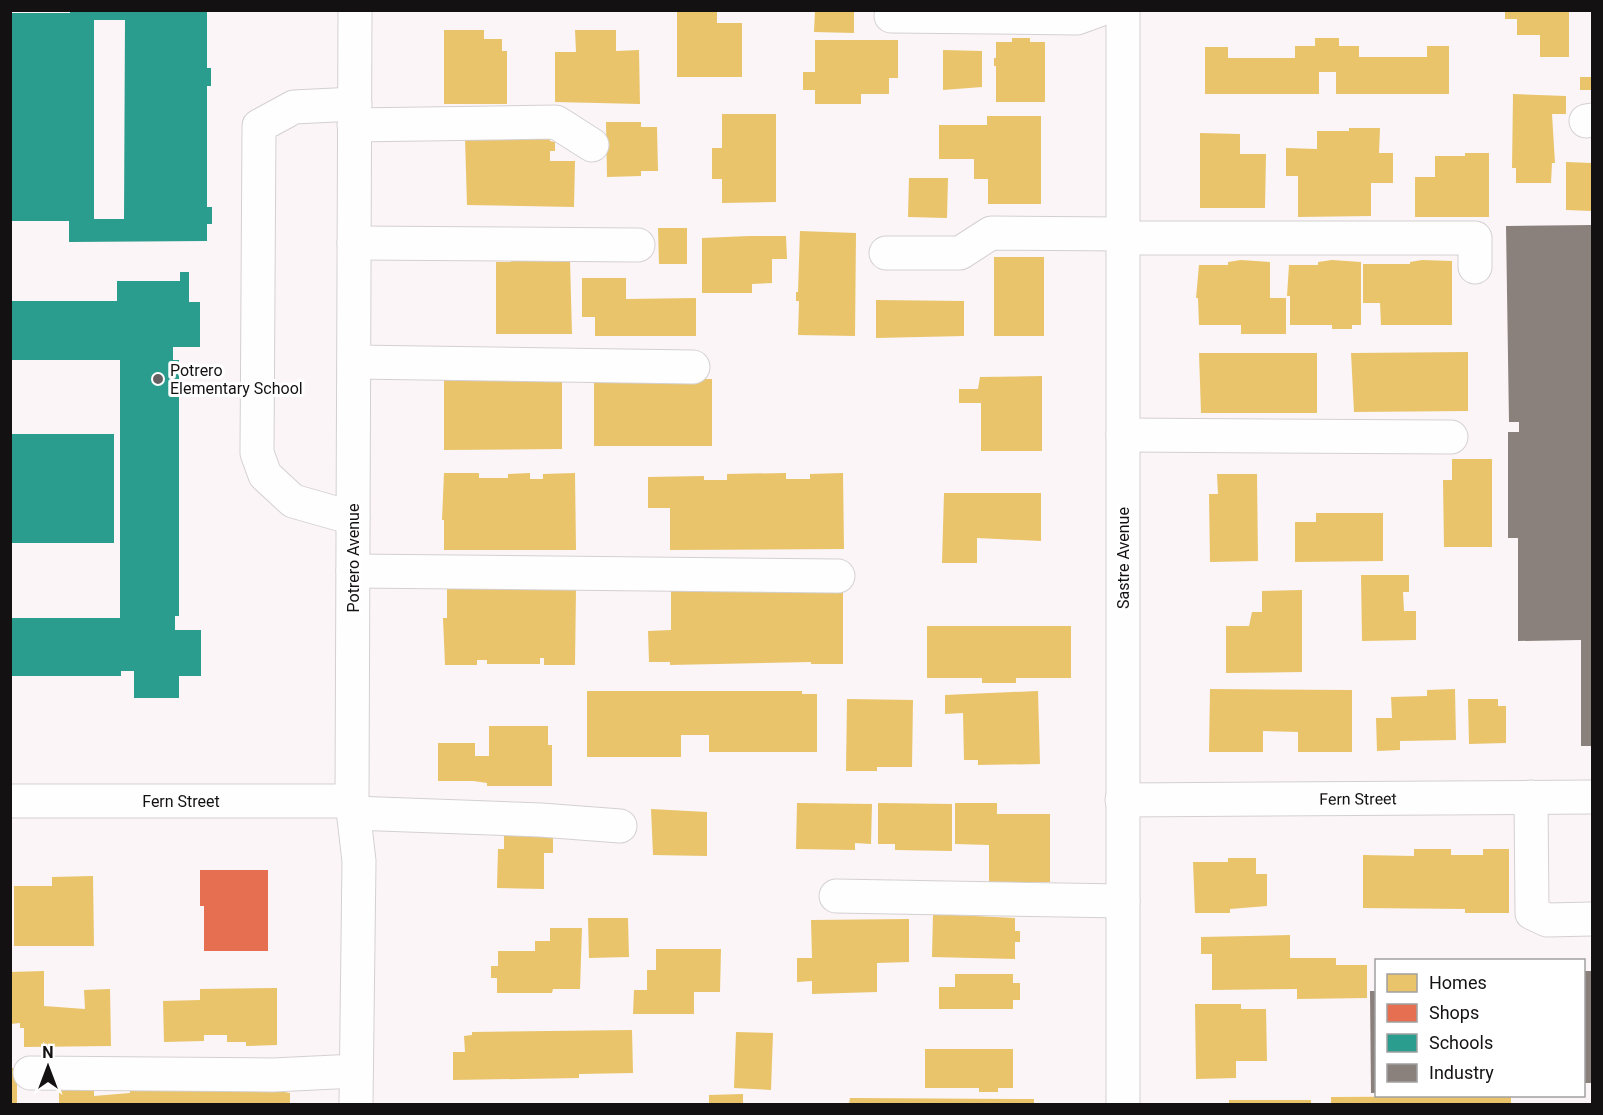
<svg xmlns="http://www.w3.org/2000/svg" width="1603" height="1115" font-family="Roboto,sans-serif">
<style>
.homes{fill:#e9c46a}
.shops{fill:#e76f51}
.schools{fill:#2a9d8f;fill-rule:evenodd}
.industry{fill:#8a817c}
.lines{fill:none;stroke-linecap:round;stroke-linejoin:round}
.minor-casing{stroke:#d4d0d2;stroke-width:35}
.minor{stroke:#fefefe;stroke-width:33}
.poi-dot{fill:#656162;stroke:#fff;stroke-width:2}
.labels{text-anchor:middle;dominant-baseline:central;stroke-width:6;stroke-linejoin:round;paint-order:stroke}
.poi-label{font-size:16px;fill:#141112;stroke:#fff;text-anchor:start}
.street-label{font-size:16px;fill:#141112;stroke:#fff}
</style>
<rect width="100%" height="100%" fill="#fbf5f7"/>
<g class="homes">
<path d="M677,10h40v13h25v54h-65z"/>
<path d="M815,10h39v23l-40,-1z"/>
<path d="M1505,10h64v47h-29v-22h-23v-16h-12z"/>
<path d="M444,30h40v9h18v12h5v53h-63z"/>
<path d="M575,30h41v21l23,-1 1,54 -85,-2v-50h21z"/>
<path d="M1012,38h18v4h15v60h-49v-36h-2v-8h2v-16h16z"/>
<path d="M1315,38h24v8h20v11h68v-11h22v48h-113v-22h-17v22h-114v-47h23v11h67v-12h20z"/>
<path d="M815,40h83v38h-9v16h-28v10h-46v-14h-12v-18h12z"/>
<path d="M943,50l39,1v36l-39,3z"/>
<rect x="1580" y="77" width="12" height="13"/>
<path d="M1513,94l53,2v18h-14l3,49h-3l-1,20h-35v-15h-4z"/>
<path d="M722,114h54v88l-54,1v-24h-10v-31h10z"/>
<path d="M987,116h54v88h-53v-25h-14v-20h-35v-34h48z"/>
<path d="M606,122h35v5h16l1,44h-17v5l-34,1z"/>
<path d="M1349,128h31l-1,25h14v30h-22v33l-73,1v-41h-12v-28l31,1v-18h32z"/>
<path d="M1200,133l40,1v20h26l-1,54h-65z"/>
<path d="M550,135v6l5,1v9h-5v10h25l-1,46 -107,-2 -2,-67z"/>
<path d="M1465,153h24v64h-74v-40h20v-21h30z"/>
<path d="M1566,162l26,1v48l-26,-1z"/>
<path d="M909,178h39l-1,40 -39,-1z"/>
<path d="M658,228h29v36h-28z"/>
<path d="M800,231l56,2 -1,103 -57,-1 1,-34h-3v-9h2z"/>
<path d="M749,236h37l1,23h-15v24l-20,1v9h-50v-55z"/>
<path d="M511,257h10v4l49,-1 2,74h-76v-72h15z"/>
<rect x="994" y="257" width="50" height="79"/>
<path d="M1241,260l29,2v36h16v36h-45v-9h-42l-1,-27h-2l3,-33h29v-3z"/>
<path d="M1332,260l29,2v63h-9v4h-20v-4h-42v-29h-3l2,-31h29v-3z"/>
<path d="M1422,260l30,1v64h-71l-1,-22h-17v-39h47v-2z"/>
<path d="M582,278h44v21l70,-1v38h-101v-19h-13z"/>
<path d="M876,300l88,1v35l-88,2z"/>
<path d="M1468,352v59l-114,1 -3,-59z"/>
<path d="M1199,353h118v60h-116z"/>
<path d="M1042,376v75h-61v-48h-22v-14h19l2,-12z"/>
<path d="M562,379v70l-118,1v-70z"/>
<rect x="594" y="379" width="118" height="67"/>
<path d="M1452,459h40v88h-48l-1,-67h9z"/>
<path d="M444,473h35v5h29v-4l22,-1v6h13v-5l32,-1 1,77h-132v-30h-2z"/>
<path d="M786,473v6h24v-5l33,-1 1,76 -174,1v-42h-22v-31l56,-1v4h23v-6z"/>
<path d="M1217,474h40l1,87 -48,1 -1,-68h9z"/>
<path d="M944,493h97v48l-64,-3v25h-35z"/>
<path d="M1316,513h67v48l-88,1v-40h21z"/>
<path d="M1361,575h48v17h-6l1,19h12v29l-54,1z"/>
<path d="M447,588h129l-1,77h-31v-7h-4v6h-53v-4h-10v5h-32l-2,-47h4z"/>
<path d="M843,589v75h-32v-2l-141,3v-3h-21l-1,-31 23,-1v-40z"/>
<path d="M1302,590v82l-76,1v-47h23l3,-14h10v-21z"/>
<path d="M927,626h144v52h-55v5h-34v-5h-55z"/>
<path d="M1210,689l142,1v62h-54v-20l-35,-1v21h-54z"/>
<path d="M1455,689l1,51 -56,1v9l-23,1 -1,-33h16l-1,-21 36,-1v-6z"/>
<path d="M587,691h215v3h15v58h-108v-17h-28v22h-94z"/>
<path d="M1038,691l2,73 -62,1v-5h-14l-1,-47 -18,1v-19z"/>
<path d="M847,699l66,1 -1,67h-35v4h-31z"/>
<path d="M1468,699h30v7h8v37l-37,1z"/>
<path d="M489,726h59v19h4v41h-65v-3l-14,-2h-35v-38h37v13h14z"/>
<path d="M797,803l75,1 -1,40 -16,-1v7l-59,-1z"/>
<path d="M878,803l74,1v47l-57,-1v-6h-17z"/>
<path d="M955,803h42v11h53v68h-61v-37l-34,-1z"/>
<path d="M651,809l56,3v44l-54,-1z"/>
<path d="M504,834l49,1v18h-9v36l-47,-1 1,-39h6z"/>
<path d="M1414,849h37v6h32v-6h26v64h-44v-4l-102,-1v-53l51,1z"/>
<path d="M1228,858h28v16h11v32l-37,3v4h-35l-2,-51h35z"/>
<path d="M93,876l1,70h-80v-60h38v-9z"/>
<path d="M933,914l82,4v13h5v11h-5v17l-83,-2z"/>
<path d="M588,918h40l1,39 -40,1z"/>
<path d="M909,919v43l-32,1v29l-65,2v-13l-15,1v-24h15l-1,-38z"/>
<path d="M550,928h32l-2,61h-27l-1,4h-55v-15h-6v-12h7v-15h37v-10h15z"/>
<path d="M1290,935v23h46v7h31v33l-70,1v-10l-85,1v-36h-11v-17z"/>
<path d="M656,949h65l-1,43h-26v22h-61l1,-24h13v-20h9z"/>
<path d="M44,971v35l41,3 -1,-19 26,-1 1,57 -87,1v-19h-4v-5l-10,1v-52z"/>
<path d="M955,974h58v9h7v17h-7v9h-74v-22h16z"/>
<path d="M277,988v57l-31,1v-4h-19v-7h-23v6l-40,1 -1,-41 37,-1v-11z"/>
<path d="M1195,1004h46v5h25l1,52h-31v17l-40,1z"/>
<path d="M632,1030l1,43 -54,1v4l-126,2v-28h12l-1,-16 8,-1v-3z"/>
<path d="M736,1032l37,1 -2,57 -37,-2z"/>
<path d="M925,1049h88v39h-15v4h-19v-4h-54z"/>
<rect x="10" y="1068" width="7" height="36"/>
<path d="M59,1081h35v15l36,-3v-3h143l17,3v11h-231z"/>
<path d="M743,1094v10h-34v-9z"/>
<path d="M1511,1096v8h-180v-7z"/>
<path d="M850,1098l184,1v5h-185z"/>
<rect x="1229" y="1100" width="82" height="4"/>
</g>
<path class="shops" d="M200,870h68v81h-64v-45h-4z"/>
<g class="schools">
<path d="M70,10h137v58h4v18h-4v121h5v17h-5v17l-138,1v-21h-59l2,-208h58zM94,20h31l-1,199h-30z"/>
<path d="M180,272h9v30h11v45h-27v13h6v256h-4v14h26v46h-22v22h-45v-27h-13v5h-111v-58h110v-258h-110v-59h107v-20h63z"/>
<rect x="10" y="434" width="104" height="109"/>
</g>
<g class="industry">
<path d="M1592,225v521h-11v-106l-63,1v-103h-10v-106h11v-10h-10l-3,-196z"/>
<rect x="1584" y="971" width="8" height="112"/>
<path d="M1370,991h6v102h-5z"/>
</g>
<g class="lines">
<g class="minor-casing">
<g id="minor">
<path d="M355,10l-3,791 7,60 -3,243"/>
<path d="M1123,10v1094"/>
<path d="M891,16l186,2 22,-8"/>
<path d="M1586,121l6,-1"/>
<path d="M354,125l202,-3 36,23"/>
<path d="M1123,238h352v29"/>
<path d="M354,243l284,2"/>
<path d="M886,253h74l31,-20 132,1"/>
<path d="M354,362l339,5"/>
<path d="M1123,435l328,2"/>
<path d="M353,518l-60,-17 -28,-26 -8,-22 2,-327 35,-19 61,-3"/>
<path d="M353,571l485,5"/>
<path d="M1531,797l1,116 15,7 45,-1"/>
<path id="s1" d="M1122,800l470,-3"/>
<path id="s2" d="M10,801h342"/>
<path d="M353,813l188,7 79,6"/>
<path d="M836,896l287,5"/>
<path d="M30,1073l243,2 83,-4"/>
</g>
</g>
<use href="#minor" class="minor"/>
</g>
<circle class="poi-dot" cx="158" cy="379" r="6"/>
<g class="labels">
<g class="poi-label">
<text x="170" y="370">Potrero<tspan x="170" dy="18">Elementary School</tspan></text>
</g>
<g class="street-label">
<text transform="translate(353 558) rotate(-90)">Potrero Avenue</text>
<text transform="translate(1123 558) rotate(-90)">Sastre Avenue</text>
<text stroke="none"><textPath href="#s1" startOffset="236">Fern Street</textPath></text>
<text stroke="none"><textPath href="#s2" startOffset="171">Fern Street</textPath></text>
</g>
</g>
<rect width="1603" height="1115" fill="none" stroke="#141112" stroke-width="24"/>
<rect x="1375" y="959" width="210" height="138" fill="#ffffff" stroke="#a1a0a0" stroke-width="1.5"/>
<rect x="1387" y="974" width="30" height="18" fill="#e9c46a" stroke="#a1a0a0" stroke-width="1.5"/>
<text x="1429" y="989" font-size="18" fill="#141112">Homes</text>
<rect x="1387" y="1004" width="30" height="18" fill="#e76f51" stroke="#a1a0a0" stroke-width="1.5"/>
<text x="1429" y="1019" font-size="18" fill="#141112">Shops</text>
<rect x="1387" y="1034" width="30" height="18" fill="#2a9d8f" stroke="#a1a0a0" stroke-width="1.5"/>
<text x="1429" y="1049" font-size="18" fill="#141112">Schools</text>
<rect x="1387" y="1064" width="30" height="18" fill="#8a817c" stroke="#a1a0a0" stroke-width="1.5"/>
<text x="1429" y="1079" font-size="18" fill="#141112">Industry</text>
<g transform="translate(48 1067)" stroke="#ffffff" stroke-width="4.5" paint-order="stroke">
<path d="M0-4.5L10 22L0 15L-10 22Z" fill="#141112"/>
<text y="-9" font-size="16" font-weight="bold" text-anchor="middle" fill="#141112">N</text>
</g>
</svg>
